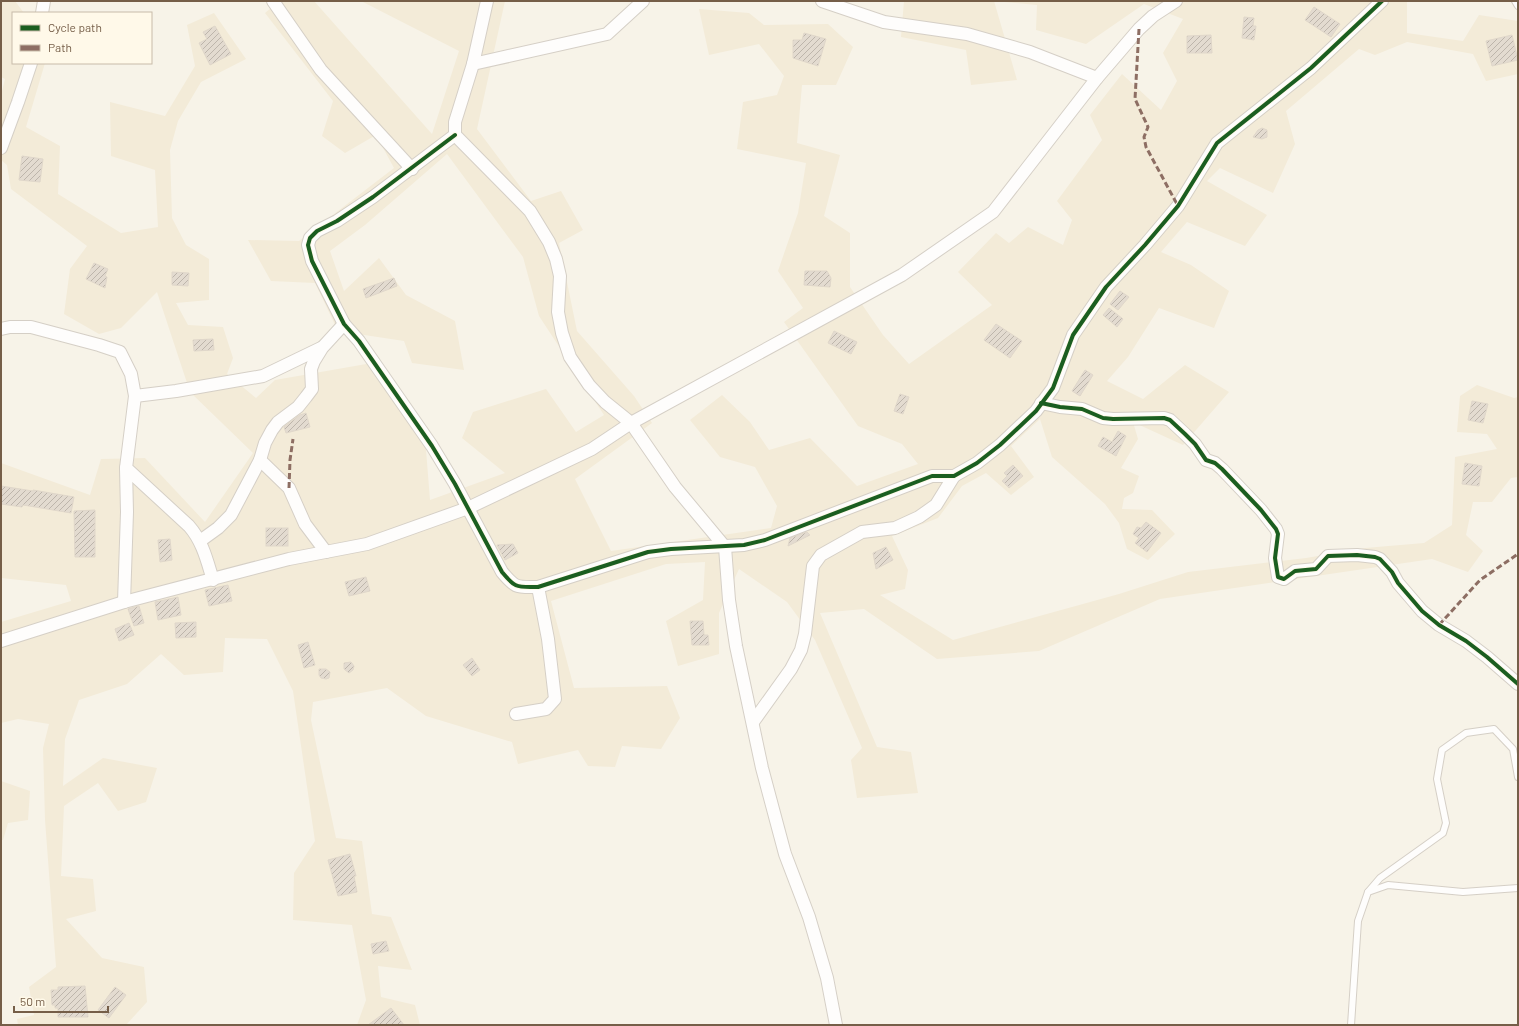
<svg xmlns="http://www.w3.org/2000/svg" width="1519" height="1026" font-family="Barlow,sans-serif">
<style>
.residential{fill:#f3ebd8}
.building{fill:url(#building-hatch);stroke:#e0d7ca}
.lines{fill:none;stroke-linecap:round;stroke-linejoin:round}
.lane-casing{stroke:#d5cfc6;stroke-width:8}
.street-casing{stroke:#d5cfc6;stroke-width:14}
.lane{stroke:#fefdfc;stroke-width:6}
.street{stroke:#fefdfc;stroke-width:12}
.quiet{stroke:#8d6e63;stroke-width:3;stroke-dasharray:6 3;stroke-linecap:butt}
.cycleway-casing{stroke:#fff9e9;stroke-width:6}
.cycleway{stroke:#1b5e20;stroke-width:4}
</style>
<defs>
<pattern id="building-hatch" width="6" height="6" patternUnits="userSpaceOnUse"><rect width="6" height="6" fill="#e3dbd0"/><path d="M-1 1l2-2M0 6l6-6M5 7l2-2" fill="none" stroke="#bdb5ab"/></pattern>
</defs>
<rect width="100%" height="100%" fill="#f7f3e8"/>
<g class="residential">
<path d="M1,1h14l9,12h-11v50h32l-19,64 34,19 -2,48 63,39 37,-6 -3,-57 -44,-14 -1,-54 55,14 30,-50 -8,-41 27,-12 32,46 -45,23 -23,39 -8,29 2,68 14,27 23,14v41l-33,3 12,22 35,2 10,31 -6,16 29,24 19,-18 97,-17 53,74 5,63 75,-27 -43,-35 11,-26 73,-23 30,43 28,-17 -65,-99 -16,-59 -76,-103 -82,71 -35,26 14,40 35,-33 27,37 49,26 9,49 -52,-7 -8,-22 -66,-10 -23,-48 -44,-2 -23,-41 51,1 95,-73 -18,-33 -31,18 -23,-17 11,-35 -68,-88 14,-12h35l118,133 27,-83 -98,-50h144l-28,128 54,72 30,-10 22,39 -24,13 18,88 57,65 18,27 -77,56 36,72 160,-23 6,-22 -22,-39 -35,-10 -30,-37 32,-25 28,27 19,28 41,-12 47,48 61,-22 -16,-20 -44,-18 -74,-104 19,-14 -25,-37 20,-58 8,-50 -69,-14 6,-47 34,-7 7,-19 -25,-32 -50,11 -10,-46 50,4 15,12 64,-1 25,23 -17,38h-34l-5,58 43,12 -16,61 26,17v54l33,48 26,29 83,-59 -34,-33 38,-39 13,10 19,-16 35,18 9,-25 -15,-19 45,-61 -12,-25 32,-41 39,36 16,-29 -14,-28 20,-34 -39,-15 -58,40 -50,-14 1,-25 -43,-4 23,79 -46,5 -5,-35 -65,-13 3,-36h503v32l56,8 16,-26 39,6v53l-32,7 -13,-27 -66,-12 -32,13 -16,-6 -73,62 9,33 -22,49 -53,-25 -13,13 60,34 -22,31 -58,-24 -26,30 30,13 38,26 -15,37 -55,-20 -31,49 -21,24 36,18 42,-34 44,27 -46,53 -50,-23 5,17 -17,29 18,8 -6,17 -9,5 -2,11 30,1 23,24 -27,26 -21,-11 -8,-26 -14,-19 -53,-47 -12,-38 -29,27 23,31 -23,18 -25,-22 -24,13 -24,32 -46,18 16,34 -3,19 -25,6 73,45 166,-46 69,-22 118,-14 59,-10 59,-5 28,-18 3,-68 42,-8 -10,-15 -30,-2 3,-36 17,-11 37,13 4,-1v80l-7,1 -19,24h-19l-7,33 17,16 -15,21 -36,-13 -272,40 -121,52 -102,8 -73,-50 -44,4 57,134 34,5 7,41 -61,5 -6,-38 11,-12 -47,-108 -28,-38 -48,-33 -20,44v41l-41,12 -12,-45 37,-21 2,-38 -39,2 -115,37 23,87 93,-2 13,32 -19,31 -39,-3 -7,21 -27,-1 -10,-16 -60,14 -6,-22 -86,-26 -39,-28 -74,14 -2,18 25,118 26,3 10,73 19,3 21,53 -34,-4 3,31 34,8 5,20h-63l9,-25 -14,-75 -59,-5 1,-47 21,-32 -22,-150 -26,-52 -42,-1 -2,34 -39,3 -23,-21 -34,30 -48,16 -14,39 -2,47 40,-28 54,10 -11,34 -28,9 -20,-28 -34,23 -3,70 32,3 3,32 -30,8 36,39 42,9 3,35 -21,23h-108l-1,-6 17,-4 -5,-28 27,-20 -11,-147 -2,-72 6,-24 -31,-5 -17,4v-101l70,-21 -5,-16 -65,-7v-115l89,32 11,-36 44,-1 60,64 48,-69 -63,-61 -33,-100 -36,36 -22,6 -35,-20 6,-45 17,-23 -76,-57 -4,-24 -6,-5v-65l4,-16 -4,-2z"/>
<path d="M1,781l29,10 -2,29 -20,3 -5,17h-2z"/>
</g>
<g class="building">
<path d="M1314,7l26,17 -9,13 -26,-17z"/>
<path d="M1244,17l10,1 -1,8h3l-2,14 -12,-2z"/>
<path d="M215,26l16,28 -21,11 -11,-22 8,-4 -4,-7z"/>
<path d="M804,33l22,6 -8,27 -25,-8v-18h9z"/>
<path d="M1211,35l1,18h-25v-17z"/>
<path d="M1512,35l6,25 -26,6 -6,-25z"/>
<path d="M1262,128l5,2v7l-5,2 -9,-2 5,-7z"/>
<path d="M22,156l21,3 -3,23 -21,-2z"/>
<path d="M94,263l14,6 -3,7 2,1 -2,11 -19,-9z"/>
<path d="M805,271h22l4,7 -1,9 -26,-2z"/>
<path d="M172,272l17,1 -1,13 -16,-1z"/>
<path d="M394,278l3,8 -31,12 -3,-9z"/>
<path d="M1120,291l9,6 -11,13 -8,-6z"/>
<path d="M1109,308l14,11 -6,8 -14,-12z"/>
<path d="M996,324l26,17 -12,17 -26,-18z"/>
<path d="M834,331l23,11 -6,12 -23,-11z"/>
<path d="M213,339l1,11 -20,1 -1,-11z"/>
<path d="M1085,370l8,5 -13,21 -8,-5z"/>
<path d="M900,394l9,3 -6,17 -9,-3z"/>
<path d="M1472,401l16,3 -5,19 -15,-3z"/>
<path d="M306,413l4,14 -24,6 -2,-6 16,-12z"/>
<path d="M1118,431l8,5 -10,20 -18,-10 5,-9 9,5z"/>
<path d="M1465,463l17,3 -3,20 -17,-2z"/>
<path d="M1013,465l10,11 -14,12 -7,-7 5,-5 -3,-3z"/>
<path d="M1,486l32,5v-1l41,7 -3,16 -48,-8 -1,2 -21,-3z"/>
<path d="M95,510v47h-20l-1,-46z"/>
<path d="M1146,522l15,11 -14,19 -12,-9 4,-5 -6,-4 4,-7 4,1z"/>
<rect x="266" y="528" width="22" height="18"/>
<path d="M807,532l3,3 -22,11 2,-8z"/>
<path d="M170,539l2,21 -12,2 -2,-22z"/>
<path d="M513,544l5,9 -13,7 -8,-15z"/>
<path d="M886,547l7,13 -17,9 -3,-16z"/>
<path d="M366,577l4,14 -21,5 -4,-14z"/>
<path d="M228,585l4,16 -23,5 -4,-16z"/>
<path d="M178,597l3,18 -23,5 -3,-18z"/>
<path d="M139,606l5,17 -10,3 -6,-17z"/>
<path d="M690,621h13l1,14h4l1,10h-17z"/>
<path d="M196,622v15l-20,1 -1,-15z"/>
<path d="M129,623l5,12 -15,6 -4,-12z"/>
<path d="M308,642l7,23 -11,3 -6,-23z"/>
<path d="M472,658l8,12 -8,6 -9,-11z"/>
<path d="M351,662l3,4 -1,4 -4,3 -5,-4v-6z"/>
<path d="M319,669h7l4,3 -1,6 -3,1 -5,-1 -2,-3z"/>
<path d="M350,854l6,22h-2l3,16 -19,4 -10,-36z"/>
<path d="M386,941l3,10 -16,3 -2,-10z"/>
<path d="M85,986l3,31h-30v-9h-3v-3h-3l-1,-15h7v-3z"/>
<path d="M115,987l11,8 -17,23 -11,-8z"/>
<path d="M391,1008l13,17h-36z"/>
</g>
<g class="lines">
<g class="lane-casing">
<g id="lane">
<path d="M1515,1l3,5"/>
<path d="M1368,892l12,-14 63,-45 3,-10 -9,-44 5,-29 24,-17 28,-4 19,20 5,28"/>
<path d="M1351,1025l7,-104 10,-29 20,-7 75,7 55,-4"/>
</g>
</g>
<g class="street-casing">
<g id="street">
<path d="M273,1l48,69 91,99"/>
<path d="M487,1l-14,63 -18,58v13l75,76 19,31 7,17 4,17 -2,36 4,21 8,24 19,28 16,17 26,21 44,64 50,60 4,53 7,46 26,122 23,86 24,63 18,61 9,47"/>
<path d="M822,1l62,21 83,12 63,18 67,26"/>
<path d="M42,13l2,-12"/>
<path d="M473,64l134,-30 36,-33"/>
<path d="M455,135l-82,62 -36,24 -20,10 -7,7 -2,7 4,16 32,63 15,17 73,105 23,38 47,88c14,17 15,15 36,15l110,-35 23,-3 73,-4 21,-5 167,-64h22l23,-13 23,-18 36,-34 17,-23 20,-53 33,-48 39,-42 33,-39 39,-63 94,-75 71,-67"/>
<path d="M1,148l17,-46 13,-39"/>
<path d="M1,329l9,-2h21l68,18 21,7 11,22 4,22 -9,72 63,58c14,16 18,35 24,54"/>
<path d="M135,396l41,-5 87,-15 58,-28"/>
<path d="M1041,403l19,4 22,2 21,9 10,1 51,-1 6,2 15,14 10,10 11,16 9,3 7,6 39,41 15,19 2,5 -3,24 3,19 6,2 11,-8 21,-2 12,-13 29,-1 18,2 5,2 12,13 6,11 24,28 17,14 27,16 21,16 31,27"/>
<path d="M260,460l29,28 16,36 21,28"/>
<path d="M200,541l18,-13 13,-13 29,-55 5,-17 7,-13 6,-8 20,-15 8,-10 6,-8 -1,-20 3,-8 8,-13 22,-24"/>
<path d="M124,602l3,-90 -1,-44"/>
<path d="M1,641l123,-39 165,-43 78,-15 101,-36 124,-59 39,-26 271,-148 91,-63 104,-134 42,-49 14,-13 23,-15"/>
<path d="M516,714l30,-5 9,-10 -7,-60 -10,-52"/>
<path d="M753,722l38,-53 10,-19 4,-16 8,-68 8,-11 41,-23 33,-4 24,-11 17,-12 18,-29"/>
</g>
</g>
<use href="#lane" class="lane"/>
<use href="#street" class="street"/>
<g class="quiet">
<path d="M1139,29l-4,70 13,28 -4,10 2,10 32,59"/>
<path d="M289,488l1,-28 3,-21"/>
<path d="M1439,625l41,-45 38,-26"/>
</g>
<g class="cycleway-casing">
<g id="cycleway">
<path d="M455,135l-82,62 -36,24 -20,10 -7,7 -2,7 4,16 32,63 15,17 73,105 23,38 47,88c14,17 15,15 36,15l110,-35 23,-3 73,-4 21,-5 167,-64h22l23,-13 23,-18 36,-34 17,-23 20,-53 33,-48 39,-42 33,-39 39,-63 94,-75 71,-67"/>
<path d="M1041,403l19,4 22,2 21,9 10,1 51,-1 6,2 15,14 10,10 11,16 9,3 7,6 39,41 15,19 2,5 -3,24 3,19 6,2 11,-8 21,-2 12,-13 29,-1 18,2 5,2 12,13 6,11 24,28 17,14 27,16 21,16 31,27"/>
</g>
</g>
<use href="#cycleway" class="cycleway"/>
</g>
<rect width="1519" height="1026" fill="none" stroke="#755e48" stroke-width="4"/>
<rect x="12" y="12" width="140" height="52" fill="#fff9e9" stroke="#c8bba9"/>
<rect x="20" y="25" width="20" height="6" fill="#1b5e20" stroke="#c8bba9"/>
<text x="48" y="32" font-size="12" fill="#755e48">Cycle path</text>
<rect x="20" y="45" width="20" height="6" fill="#8d6e63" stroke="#c8bba9"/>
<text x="48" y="52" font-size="12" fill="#755e48">Path</text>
<path d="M14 1006v6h94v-6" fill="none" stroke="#755e48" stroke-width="2"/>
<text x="20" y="1006" font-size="12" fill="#755e48" stroke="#fff9e9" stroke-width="3" paint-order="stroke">50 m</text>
</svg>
